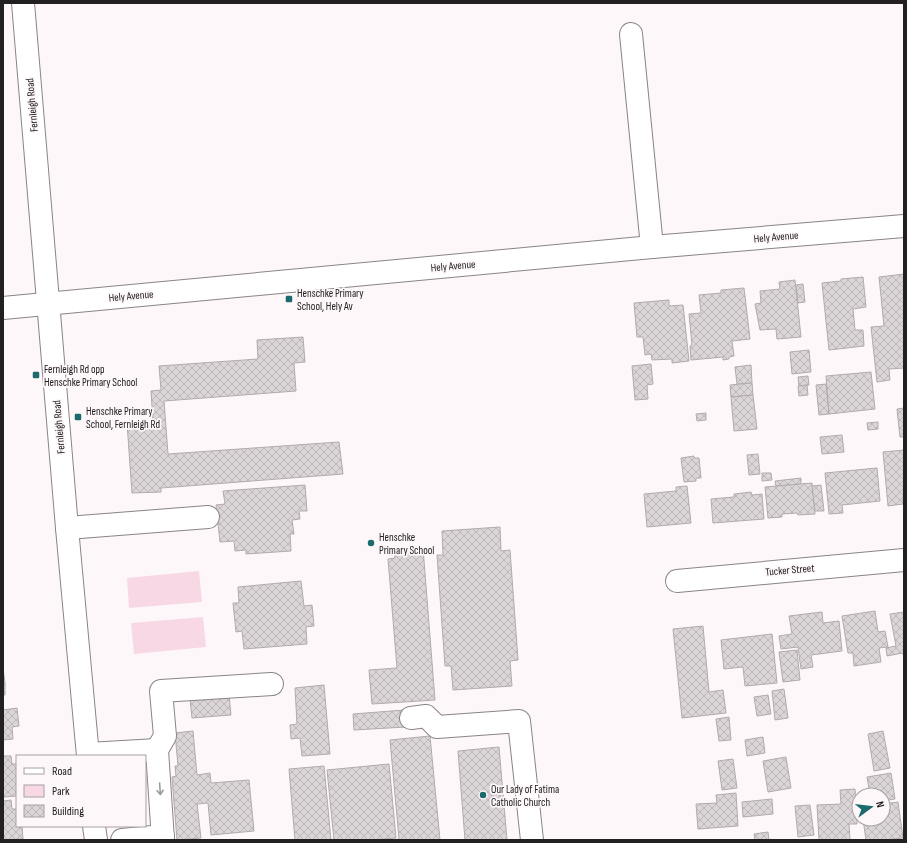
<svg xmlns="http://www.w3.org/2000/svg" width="907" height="843" font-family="'Sofia Sans Condensed',sans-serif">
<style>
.green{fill:#f9d8e6}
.building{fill:url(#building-cross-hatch);stroke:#b2abae}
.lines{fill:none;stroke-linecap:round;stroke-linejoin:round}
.minor-casing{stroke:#898486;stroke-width:24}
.minor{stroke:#fff;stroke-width:22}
.oneway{stroke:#9c9b9b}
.poi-dot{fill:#1d6a6e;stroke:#fef7fa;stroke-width:1.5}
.labels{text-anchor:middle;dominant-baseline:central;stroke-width:3.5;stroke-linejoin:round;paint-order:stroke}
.street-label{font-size:11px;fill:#222021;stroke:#fef7fa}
.poi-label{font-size:11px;fill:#222021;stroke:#fef7fa;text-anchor:start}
</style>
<defs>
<pattern id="building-cross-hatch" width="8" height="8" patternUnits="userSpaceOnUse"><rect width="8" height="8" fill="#dbd5d7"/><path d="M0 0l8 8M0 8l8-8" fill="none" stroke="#bcb7b8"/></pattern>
</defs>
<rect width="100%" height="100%" fill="#fef7fa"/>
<g class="green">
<path d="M199,571l3,31 -73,6 -2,-30z"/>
<path d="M203,617l3,30 -72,7 -3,-31z"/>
</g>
<g class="building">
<path d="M904,274v94l-15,1 1,11 -13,2 -6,-55 13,-1 -5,-49z"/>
<path d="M863,277l3,30 -13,2 2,21h8l1,16 -35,4 -7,-67 19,-2v-2z"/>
<path d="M795,280l6,57 -24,2 -1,-10 -16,1 -5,-26 6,-1 -1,-12 20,-2 -1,-7z"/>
<path d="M803,284l2,18 -7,1 -2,-18z"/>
<path d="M744,288l6,51 -18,2 2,15 -5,1v2l-6,1v-3l-32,3 -1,-14 2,-1 -3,-31 12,-1 -2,-18 22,-2v-3z"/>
<path d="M669,300v6l14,-1 6,56 -17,2v-4l-20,1 -1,-6 -6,1 -2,-18h-6l-3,-34z"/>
<path d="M303,337l2,25 -11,1 2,28 -132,10 4,53 171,-12 4,32 -182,14v4l-29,1 -5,-70 26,-1 -2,-31 10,-1 -2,-24 99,-7 -1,-19z"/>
<path d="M809,350l2,22 -19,2 -2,-22z"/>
<path d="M651,364l2,20 -6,1 1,14 -13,1 -3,-34z"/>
<path d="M751,365l1,18 -15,1 -2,-17z"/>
<path d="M871,372l4,37 -46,5 -3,-38z"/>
<path d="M808,376l1,9 -10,1 -1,-9z"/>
<path d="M752,383l1,12 -22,2 -1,-12z"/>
<path d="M826,384l3,30 -10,1 -3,-30z"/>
<path d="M807,385l1,10 -9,1 -1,-10z"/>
<path d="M753,395l4,34 -23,2 -3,-34z"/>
<path d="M904,408v29h-4l-3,-28z"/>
<path d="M706,413v7l-9,1 -1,-7z"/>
<path d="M878,422v7l-10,1 -1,-7z"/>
<path d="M842,435l2,17 -22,2 -2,-17z"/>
<path d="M904,450l-1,54 -15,2 -5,-54z"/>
<path d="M758,454l2,20 -11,1 -2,-20z"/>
<path d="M694,456v2h5l2,20h-5v3l-12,1 -3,-24z"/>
<path d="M877,468l3,33 -38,4 1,8 -14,1 -4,-41z"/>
<path d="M762,473h9l1,7 -10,1z"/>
<path d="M801,478v6l-25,2 -1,-5z"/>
<path d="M812,483l3,31 -17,1 -1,-2 -15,1v3l-14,1 -3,-31z"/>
<path d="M305,485l2,26h-8l1,8 -8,1 2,14h-4l1,17 -45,3v-4l-11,1 -1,-10 -14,1 -4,-37 9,-1 -2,-13z"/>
<path d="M821,485l3,26h-9l-3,-25z"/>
<path d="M687,486l4,37 -44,4 -3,-33 32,-3v-4z"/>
<path d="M751,492l1,3 10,-1 2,25 -51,4 -2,-24 23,-2v-3z"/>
<path d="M500,527l1,24 9,-1 8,110 -8,1 2,25 -59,4 -2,-24h-6l-8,-111h6l-1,-24z"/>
<path d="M423,548l12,152 -63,4 -3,-34 28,-2 -9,-109 7,-1 -1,-7z"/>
<path d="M301,581l3,25 8,-1 2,21 -8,1 1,17 -63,5 -2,-18 -6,1 -3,-29h6l-1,-16z"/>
<path d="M875,611l3,21 7,-1 3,16 -9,1 2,14 -27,4 -1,-13h-5l-6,-37z"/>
<path d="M822,612l1,11 16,-2 3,30 -31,4 2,12 -12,2 -3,-22 -17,2 -2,-13 13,-2 -3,-18z"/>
<path d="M904,612v47l-1,-6 -16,3 -1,-8 10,-2 -6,-32z"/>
<path d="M703,626l6,66 14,-2 3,23 -44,5 -9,-89z"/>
<path d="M772,634l5,49 -32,3 -2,-19 -19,2 -3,-29z"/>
<path d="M797,650l3,30 -17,2 -4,-30z"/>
<path d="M3,668l2,15v12h-2z"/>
<path d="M324,685l6,69 -28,2 -2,-18 -9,1 -1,-14 7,-1 -2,-36z"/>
<path d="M784,689l4,29 -13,2 -3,-29z"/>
<path d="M229,695l2,20 -39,3 -2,-19z"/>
<path d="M768,695l3,19 -14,2 -3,-19z"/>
<path d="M17,708l2,18 -7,1 1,12 -10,1v-30z"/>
<path d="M404,710l2,17 -52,3 -1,-16z"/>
<path d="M729,717l2,23 -12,1 -3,-22z"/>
<path d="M193,731l4,44 13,-2 1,10 38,-3 5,51 -43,4 -3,-32 -11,1 4,34 -24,2 -5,-63 4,-1 -1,-10h3l-3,-33z"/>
<path d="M883,731l7,37 -16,3 -6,-37z"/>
<path d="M430,736l10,104h-47l6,-1 -9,-99z"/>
<path d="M763,737l2,16 -18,3 -2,-16z"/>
<path d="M499,747l8,93h-42l-7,-89z"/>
<path d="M3,756h8l1,8h5v32l-14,1z"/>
<path d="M786,757l5,31 -23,4 -5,-31z"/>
<path d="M733,759l4,29 -15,2 -4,-29z"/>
<path d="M389,764l7,74 -25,2h-37l-7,-70z"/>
<path d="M324,766l7,74h-36l-6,-71z"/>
<path d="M891,773l4,26 -12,2v-6h-13l-3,-18z"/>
<path d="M855,789l2,35h-8l1,16h-31l-2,-35 24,-1 -1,-14z"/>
<path d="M736,793l2,33 -40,3 -2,-25 21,-1 -1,-8z"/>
<path d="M772,799l1,15 -30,3 -1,-15z"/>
<path d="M11,800l1,9h4l1,3v14h5l1,13 -20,1v-39z"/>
<path d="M898,802l5,36 -18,2h-19l-3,-21h20v-15z"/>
<path d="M810,805l4,30 -16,2 -3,-31z"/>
<path d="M768,832l1,8h-14l-1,-6z"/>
</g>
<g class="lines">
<g class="minor-casing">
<g id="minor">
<path d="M23,3l44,525 21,228"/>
<path d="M631,34l21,213"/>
<path d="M3,308l649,-61 252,-21"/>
<path d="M67,528l141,-11"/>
<path d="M677,581l227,-21"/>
<path d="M411,718l15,-2 11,11 82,-6 13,119"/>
<path d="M88,754l69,-4"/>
<path d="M94,826l2,14"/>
<path d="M122,840l41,-4"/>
<path d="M163,840l-6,-90 8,-14 -4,-45 111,-7"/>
</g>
</g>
<use href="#minor" class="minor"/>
</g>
<defs><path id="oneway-shaft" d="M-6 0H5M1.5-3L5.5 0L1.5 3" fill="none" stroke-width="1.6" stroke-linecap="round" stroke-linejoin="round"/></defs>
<use class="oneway" href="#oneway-shaft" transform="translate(160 789) rotate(86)"/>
<g class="poi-dot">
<rect x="285" y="295" width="8" height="8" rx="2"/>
<rect x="32" y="371" width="8" height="8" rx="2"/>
<rect x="74" y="413" width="8" height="8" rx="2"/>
<circle cx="371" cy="543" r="4"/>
<circle cx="483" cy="795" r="4"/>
</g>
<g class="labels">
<g class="street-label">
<text transform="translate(32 105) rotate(-95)">Fernleigh Road</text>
<text transform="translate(776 237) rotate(-5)">Hely Avenue</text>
<text transform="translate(453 266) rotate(-5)">Hely Avenue</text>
<text transform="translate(131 296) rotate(-5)">Hely Avenue</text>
<text transform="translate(59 427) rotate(-95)">Fernleigh Road</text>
<text transform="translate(790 570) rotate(-5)">Tucker Street</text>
</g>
<g class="poi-label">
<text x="297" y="293">Henschke Primary<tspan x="297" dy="13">School, Hely Av</tspan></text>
<text x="44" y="369">Fernleigh Rd opp<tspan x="44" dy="13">Henschke Primary School</tspan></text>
<text x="86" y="411">Henschke Primary<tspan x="86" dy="13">School, Fernleigh Rd</tspan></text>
<text x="379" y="537">Henschke<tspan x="379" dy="13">Primary School</tspan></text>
<text x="491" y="789">Our Lady of Fatima<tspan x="491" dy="13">Catholic Church</tspan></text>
</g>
</g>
<rect width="907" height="843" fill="none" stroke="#222021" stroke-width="8"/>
<rect x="16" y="755" width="130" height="72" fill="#fef7fa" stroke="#a6a1a3"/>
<rect x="24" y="768" width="20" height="6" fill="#ffffff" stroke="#a6a1a3"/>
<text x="52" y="775" font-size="12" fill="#222021">Road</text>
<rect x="24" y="785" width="20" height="12" fill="#f9d8e6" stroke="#a6a1a3"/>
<text x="52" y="795" font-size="12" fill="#222021">Park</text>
<rect x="24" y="805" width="20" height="12" fill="url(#building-cross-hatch)" stroke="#a6a1a3"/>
<text x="52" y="815" font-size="12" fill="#222021">Building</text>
<g transform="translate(871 807) rotate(75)"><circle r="19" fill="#fef7fa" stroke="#a6a1a3"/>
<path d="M0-3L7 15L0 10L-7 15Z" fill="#1d6a6e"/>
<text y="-6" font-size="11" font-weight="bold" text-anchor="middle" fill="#222021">N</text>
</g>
</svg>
